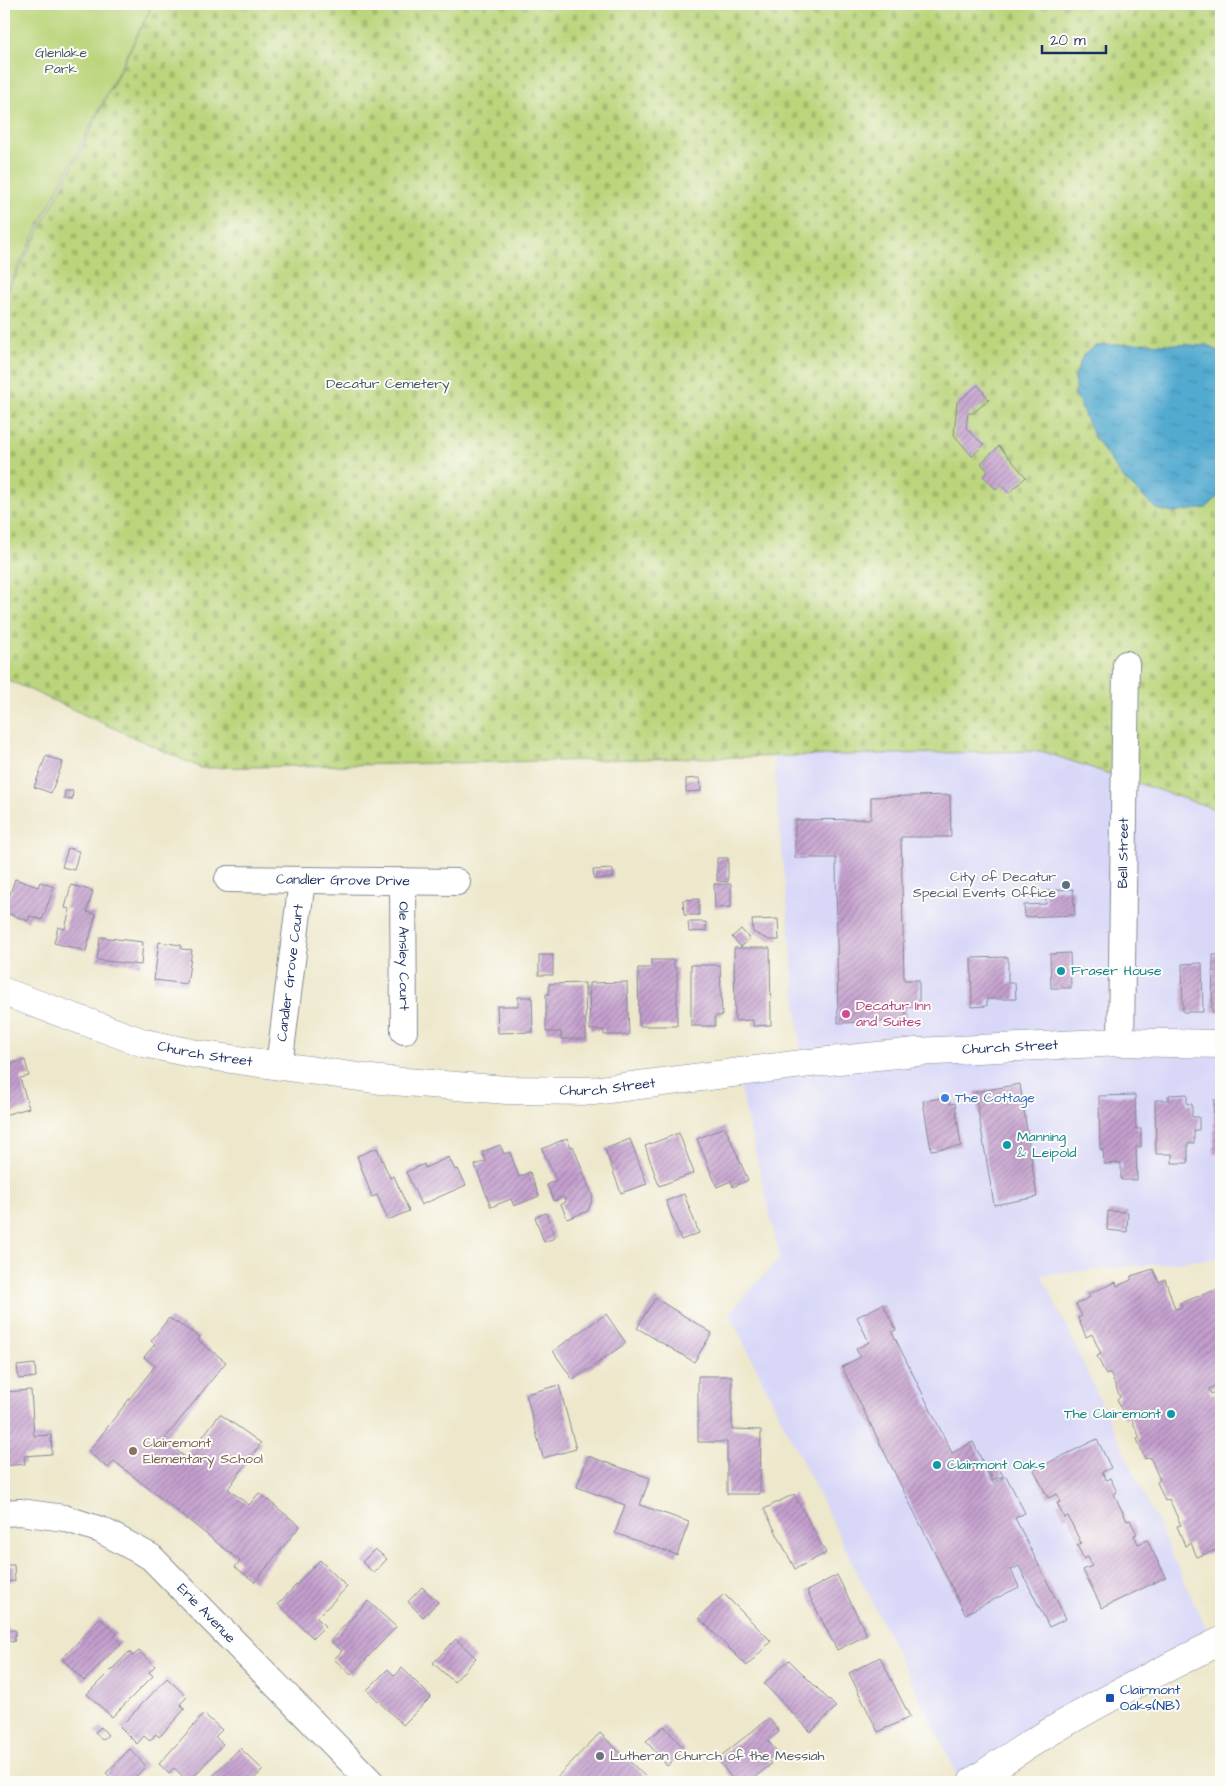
<svg xmlns="http://www.w3.org/2000/svg" width="1225" height="1786" font-family="'Architects Daughter',sans-serif">
<style>
.built{fill:#d8d7f8}
.green{fill:#bbd57b;stroke:#6b826c}
.cemetery{fill:url(#cemetery-stones);stroke:#6b826c}
.water{fill:url(#water-ripples);stroke:#376c97}
.building{fill:url(#building-hatch)}
.lines{fill:none;stroke-linecap:round;stroke-linejoin:round}
.minor-casing{stroke:#848b94;stroke-width:28}
.major-casing{stroke:#848b94;stroke-width:29}
.minor{stroke:#fff;stroke-width:26}
.major{stroke:#fff;stroke-width:28}
.service-dot{fill:#5c6f8a;stroke:#fdfcf7;stroke-width:2}
.culture-dot{fill:#0f9aa8;stroke:#fdfcf7;stroke-width:2}
.hotel-dot{fill:#d1479c;stroke:#fdfcf7;stroke-width:2}
.shop-dot{fill:#3f7fe0;stroke:#fdfcf7;stroke-width:2}
.education-dot{fill:#8d6e63;stroke:#fdfcf7;stroke-width:2}
.transit-dot{fill:#1a4fb4;stroke:#fdfcf7;stroke-width:2}
.worship-dot{fill:#6b7280;stroke:#fdfcf7;stroke-width:2}
.labels{text-anchor:middle;dominant-baseline:central;stroke-width:4;stroke-linejoin:round;paint-order:stroke}
.park-label{font-size:14px;fill:#435865;stroke:#fdfcf7}
.street-label{font-size:14px;fill:#1b2f5e;stroke:#fdfcf7}
.service-label{font-size:14px;fill:#4e5e75;stroke:#fdfcf7;text-anchor:end}
.culture-label{font-size:14px;fill:#0d838f;stroke:#fdfcf7;text-anchor:start}
.hotel-label{font-size:14px;fill:#b23c85;stroke:#fdfcf7;text-anchor:start}
.shop-label{font-size:14px;fill:#366cbe;stroke:#fdfcf7;text-anchor:start}
.education-label{font-size:14px;fill:#785e54;stroke:#fdfcf7;text-anchor:start}
.transit-label{font-size:14px;fill:#164399;stroke:#fdfcf7;text-anchor:start}
.worship-label{font-size:14px;fill:#5b616d;stroke:#fdfcf7;text-anchor:start}
</style>
<defs>
<pattern id="cemetery-stones" width="16" height="16" patternUnits="userSpaceOnUse" patternTransform="scale(1.25)"><rect width="16" height="16" fill="#bbd57b"/><path d="M2 7V4a2 2 0 0 1 4 0v3zM10 15v-3a2 2 0 0 1 4 0v3z" fill="#a0b76d"/></pattern>
<pattern id="water-ripples" width="26" height="14" patternUnits="userSpaceOnUse" patternTransform="scale(1.25)"><rect width="26" height="14" fill="#53aad0"/><path d="M2 4q2-2 4 0t4 0M15 11q2-2 4 0t4 0" fill="none" stroke="#448bac"/></pattern>
<pattern id="building-hatch" width="6" height="6" patternUnits="userSpaceOnUse" patternTransform="scale(1.25)"><rect width="6" height="6" fill="#c49fcd"/><path d="M-1 1l2-2M0 6l6-6M5 7l2-2" fill="none" stroke="#9e82aa"/></pattern>
</defs>
<rect width="100%" height="100%" fill="#fdfcf7"/>
<filter id="ink" filterUnits="userSpaceOnUse"><feTurbulence type="fractalNoise" baseFrequency=".02" numOctaves="2"/><feDisplacementMap in="SourceGraphic" scale="10" xChannelSelector="R" yChannelSelector="G"/><feConvolveMatrix kernelMatrix="1 2 1 2 8 2 1 2 1" color-interpolation-filters="sRGB"/></filter>
<filter id="wash" filterUnits="userSpaceOnUse"><feTurbulence type="fractalNoise" baseFrequency=".0096" numOctaves="4" result="noise"/><feDisplacementMap in="SourceGraphic" scale="20" xChannelSelector="R" yChannelSelector="G"/><feGaussianBlur stdDeviation="1.12" result="paint"/><feColorMatrix in="noise" values="0 0 0 0 0 0 0 0 0 0 0 0 0 0 0 0 0 1.4 0 .05"/><feComposite in="paint" operator="in"/></filter>
<g filter="url(#wash)">
<rect width="100%" height="100%" fill="#ede7cb"/>
<path class="built" d="M1041,751l180,60v447l-179,17 173,372 -254,135 -232,-469 51,-55 -44,-188 65,-13 -28,-301z"/>
<path class="green" d="M4,4h149l-149,290z"/>
<path class="cemetery" d="M153,4h1068v807l-180,-60 -840,17 -197,-90v-381l60,-114z"/>
<path class="water" d="M1147,343l63,3 11,8v140l-15,14 -32,5 -18,-4 -33,-31 -29,-41 -19,-44v-17l8,-21 13,-9z"/>
<g id="blocks">
<g class="building">
<path d="M978,385l11,15 -16,13h-5l-2,15 18,17 -12,11 -18,-21 3,-33z"/>
<path d="M999,446l27,31 -17,16 -8,-8 -5,4 -13,-13 5,-5 -7,-8z"/>
<path d="M46,756l17,6 -12,31 -17,-6z"/>
<path d="M700,778l1,13 -15,1v-13z"/>
<path d="M65,791h8l-1,9 -8,-1z"/>
<path d="M950,795l1,42h-50l3,143h15v27h-13v14l-68,2 -2,-165h-41v-38l76,-1v-22z"/>
<path d="M68,848l11,3 -5,19 -12,-3z"/>
<path d="M717,858h11v24l-11,-1z"/>
<path d="M613,869v9l-19,1 -1,-9z"/>
<path d="M15,879l23,8 2,-5 14,5 -12,33 -12,-4 -2,5 -24,-9z"/>
<path d="M714,884h17v23l-16,1z"/>
<path d="M71,885l22,6 -6,21 9,2 -10,37 -32,-8 4,-16 7,2 5,-20 -5,-1z"/>
<path d="M1073,889l2,26 -50,2 -1,-12 22,-1 -1,-13z"/>
<path d="M699,899v16h-15l-1,-15z"/>
<path d="M778,919l1,21h-10l-16,-8 -1,-12z"/>
<path d="M688,922h18v9l-17,1z"/>
<path d="M741,929l9,10 -9,8 -9,-10z"/>
<path d="M100,937l43,5 -2,23 -44,-5z"/>
<path d="M159,942l22,3v4l11,1 -5,34 -33,-4z"/>
<path d="M734,948h36l1,77 -18,1v-6l-18,1z"/>
<path d="M1070,953l1,35h-20l-1,-34z"/>
<rect x="539" y="955" width="14" height="20"/>
<path d="M1213,955h8v57h-9z"/>
<path d="M1008,957v26h7l1,16h-29v7l-15,1 -1,-49z"/>
<path d="M651,960h23v8h3v58h-38l-1,-58h13z"/>
<path d="M1202,963l1,49h-20l-1,-48z"/>
<path d="M691,965h29l2,51h-7v10h-24z"/>
<path d="M627,982l2,53h-25v-5h-14l-1,-47z"/>
<path d="M585,983l1,56h-25v-7h-15v-38h3v-10z"/>
<path d="M518,997h14l1,35 -35,1 -1,-27h21z"/>
<path d="M4,1060l2,5 19,-5 4,16 -9,2 9,30 -25,7z"/>
<path d="M1020,1084l17,113 -43,8 -19,-113z"/>
<path d="M1187,1094v10h5v13h7v13h-5v13h-6v20h-16v-9h-16l-1,-54h14v-5z"/>
<path d="M1135,1095l1,34h5v18h-5l1,33h-16v-17l-17,1 -1,-15h-3l-1,-53z"/>
<path d="M949,1097l1,7 5,-1 6,43 -30,4 -8,-49z"/>
<rect x="1214" y="1100" width="7" height="53"/>
<path d="M725,1127l23,53 -15,7 -2,-6 -14,6 -20,-48z"/>
<path d="M679,1133l15,40 -35,13 -14,-40z"/>
<path d="M567,1138l4,9 2,-1 20,51 -5,14 -21,8 -6,-15 5,-2 -3,-5 -9,4 -7,-16 9,-5 -14,-31z"/>
<path d="M630,1139l17,45 -26,9 -16,-44z"/>
<path d="M500,1145l4,9 6,-2 9,25 11,-5 9,24 -25,10 -3,-7 -20,8 -16,-42 11,-4 -4,-9z"/>
<path d="M377,1148l13,30 4,-2 15,35 -21,9 -11,-25 -5,2 -15,-41z"/>
<path d="M449,1157l6,13 3,-1 8,16 -45,20 -15,-33 18,-8 1,4z"/>
<path d="M684,1194l15,39 -18,7 -15,-39z"/>
<path d="M1108,1211l20,1 -1,20 -20,-2z"/>
<path d="M546,1213l9,25 -11,4 -9,-25z"/>
<path d="M1153,1269l6,13 6,-3 10,30 7,-2 -2,-4 41,-15v101l-4,-4 -8,4 2,5 3,-1 7,15 -3,3 3,8v129l-24,9 -6,-14 -6,3 -8,-20 4,-1 -12,-26 -4,2 -8,-19 3,-2 -10,-23 -5,2 -8,-20 3,-1 -10,-22 -5,2 -8,-19 3,-2 -10,-24 -4,2 -9,-19 4,-2 -9,-20 -6,3 -8,-19 4,-2 -6,-12 14,-7 -2,-3 28,-12 1,4 14,-6v-4z"/>
<path d="M655,1298l57,35 -18,29 -57,-34z"/>
<path d="M883,1304l13,26 -4,2 60,121 21,-11 20,41 13,-7 19,37 -10,5 51,101 -17,8 -30,-61 -8,4 8,17 -54,27 -123,-247 18,-10 -4,-8 13,-7 -12,-25z"/>
<path d="M606,1314l20,29 -53,37 -20,-29z"/>
<path d="M169,1318l31,19 -2,3 28,22 -62,78 22,18 34,-44 41,29 -33,46 21,16 10,-12 41,33 -45,56 -20,-15 5,-6 -126,-100 -6,7 -20,-16 67,-86 -11,-9 11,-13 -4,-3z"/>
<path d="M35,1364l1,13 -17,2 -2,-13z"/>
<path d="M698,1376h34v53l29,1 -1,64h-33v-52h-29z"/>
<path d="M559,1385l17,64 -33,9 -17,-64z"/>
<path d="M31,1390l3,46 17,-1 1,19 -28,2 1,8 -21,2v-74z"/>
<path d="M1097,1439l14,29 -9,4 4,8 4,-2 7,14 -3,2 13,27 3,-1 7,14 -3,1 4,9 9,-4 19,37 -64,31 -19,-38 9,-4 -4,-9 -4,2 -7,-14 4,-2 -13,-27 -4,2 -7,-15 4,-1 -4,-8 -9,4 -14,-28z"/>
<path d="M588,1456l62,22 -10,27 49,17 -12,33 -62,-22 10,-28 -48,-18z"/>
<path d="M997,1465l6,11 -10,4 -5,-11z"/>
<path d="M794,1494l32,59 -31,16 -31,-60z"/>
<path d="M375,1549l12,10 -13,14 -12,-11z"/>
<path d="M320,1560l27,27 -30,31 8,8 -12,12 -35,-34z"/>
<path d="M4,1565h10l1,16 -11,1z"/>
<path d="M837,1575l30,60 -30,15 -30,-59z"/>
<path d="M4,1585l4,28 -4,7z"/>
<path d="M422,1587l16,15 -15,15 -15,-15z"/>
<path d="M724,1594l47,47 -24,25 -48,-48z"/>
<path d="M368,1601l28,26 -45,48 -17,-16 8,-8 -12,-10z"/>
<path d="M100,1618l17,16 -3,3 7,6 -37,38 -22,-22z"/>
<path d="M4,1628l12,3 -2,11 -10,-2z"/>
<path d="M456,1639l20,19 -22,24 -21,-19z"/>
<path d="M139,1651l16,15 -6,6 4,4 -41,41 -25,-23 42,-42 4,4z"/>
<path d="M880,1657l30,60 -32,15 -29,-59z"/>
<path d="M789,1660l47,47 -25,25 -47,-48z"/>
<path d="M402,1668l29,29 -28,28 -36,-35 21,-21 7,7z"/>
<path d="M167,1678l20,19 -7,7 5,5 -26,28 -3,-3 -6,7 -6,-5 -7,8 -17,-17z"/>
<path d="M204,1714l18,16 -7,7 8,7 -34,38 -15,-14 -5,5 -10,-9z"/>
<path d="M769,1718l10,14 -11,9 10,12 -10,7 3,4 -22,18h-14l-18,-23z"/>
<path d="M664,1726l21,24 -18,16 -21,-25z"/>
<path d="M101,1727l7,8 -6,5 -7,-8z"/>
<path d="M600,1733l51,49h-93l-3,-3z"/>
<path d="M240,1748l23,22 -12,12h-44z"/>
<path d="M130,1749l16,17 -16,16h-15l-9,-9z"/>
</g>
</g>
</g>
<g filter="url(#ink)">
<use href="#blocks" fill-opacity="0" stroke="#848b94" stroke-width="1"/>
<g class="lines">
<g class="minor-casing">
<g id="minor">
<path id="s1" d="M228,879l229,3"/>
<path id="s2" d="M403,881l1,150"/>
<path id="s3" d="M1121,1042l5,-378"/>
<path id="s4" d="M279,1066l23,-186"/>
<path id="s5" d="M4,1513l16,-1 44,6 37,12 50,27 220,225"/>
</g>
</g>
<g class="major-casing">
<g id="major">
<path id="s6" d="M4,992l140,51 52,11 184,26 127,10 86,1 217,-28 106,-11 205,-10 100,2"/>
<path d="M972,1782c79,-55 163,-99 249,-141"/>
</g>
</g>
<use href="#minor" class="minor"/>
<use href="#major" class="major"/>
</g>
</g>
<circle class="service-dot" cx="1066" cy="885" r="5"/>
<g class="culture-dot">
<circle cx="1061" cy="971" r="5"/>
<circle cx="1007" cy="1145" r="5"/>
<circle cx="1171" cy="1414" r="5"/>
<circle cx="937" cy="1465" r="5"/>
</g>
<circle class="hotel-dot" cx="846" cy="1014" r="5"/>
<circle class="shop-dot" cx="945" cy="1098" r="5"/>
<circle class="education-dot" cx="133" cy="1451" r="5"/>
<rect class="transit-dot" x="1105" y="1693" width="10" height="10" rx="2.5"/>
<circle class="worship-dot" cx="600" cy="1756" r="5"/>
<g class="labels">
<g class="park-label">
<text x="61" y="53">Glenlake<tspan x="61" dy="16">Park</tspan></text>
<text x="388" y="384">Decatur Cemetery</text>
</g>
<g class="street-label">
<text stroke="none"><textPath href="#s3" startOffset="189">Bell Street</textPath></text>
<text stroke="none"><textPath href="#s1" startOffset="115">Candler Grove Drive</textPath></text>
<text stroke="none"><textPath href="#s2" startOffset="75">Ole Ansley Court</textPath></text>
<text stroke="none"><textPath href="#s4" startOffset="94">Candler Grove Court</textPath></text>
<text stroke="none"><textPath href="#s6" startOffset="1021">Church Street</textPath></text>
<text stroke="none"><textPath href="#s6" startOffset="211">Church Street</textPath></text>
<text stroke="none"><textPath href="#s6" startOffset="616">Church Street</textPath></text>
<text stroke="none"><textPath href="#s5" startOffset="235">Erie Avenue</textPath></text>
</g>
<g class="service-label">
<text x="1056" y="877">City of Decatur<tspan x="1056" dy="16">Special Events Office</tspan></text>
</g>
<g class="culture-label">
<text x="1071" y="971">Fraser House</text>
<text x="1017" y="1137">Manning<tspan x="1017" dy="16">&amp; Leipold</tspan></text>
<text x="1161" y="1414" text-anchor="end">The Clairemont</text>
<text x="947" y="1465">Clairmont Oaks</text>
</g>
<g class="hotel-label">
<text x="856" y="1006">Decatur Inn<tspan x="856" dy="16">and Suites</tspan></text>
</g>
<g class="shop-label">
<text x="955" y="1098">The Cottage</text>
</g>
<g class="education-label">
<text x="143" y="1443">Clairemont<tspan x="143" dy="16">Elementary School</tspan></text>
</g>
<g class="transit-label">
<text x="1120" y="1690">Clairmont<tspan x="1120" dy="16">Oaks(NB)</tspan></text>
</g>
<g class="worship-label">
<text x="610" y="1756">Lutheran Church of the Messiah</text>
</g>
</g>
<rect width="1225" height="1786" fill="none" stroke="#fdfcf7" stroke-width="20"/>
<path d="M1042 45v8h64v-8" fill="none" stroke="#1b2f5e" stroke-width="2.5"/>
<text x="1050" y="45" font-size="15" fill="#1b2f5e" stroke="#fdfcf7" stroke-width="4" paint-order="stroke">20 m</text>
</svg>
